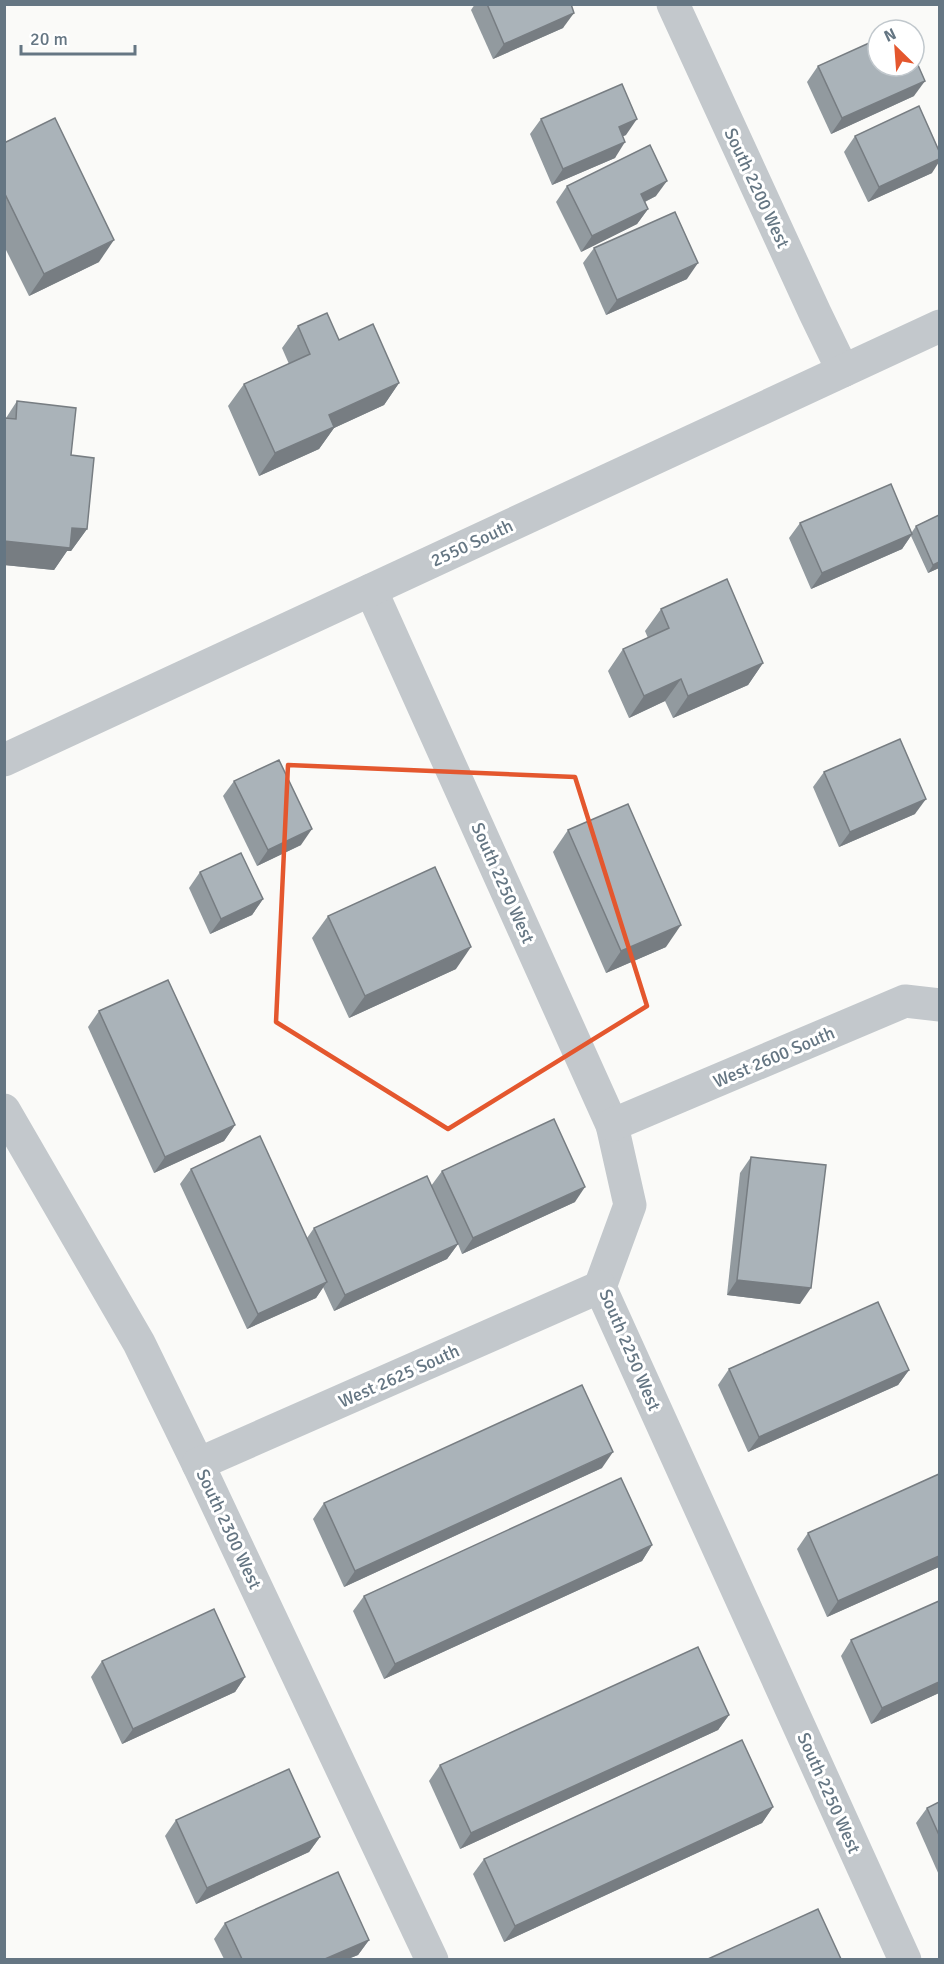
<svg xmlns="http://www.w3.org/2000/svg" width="944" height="1964" font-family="Signika,sans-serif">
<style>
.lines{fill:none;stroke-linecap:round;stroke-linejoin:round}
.minor{stroke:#c3c8cc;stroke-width:33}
.tertiary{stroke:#c3c8cc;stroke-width:33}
.wall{fill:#929a9f}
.shaded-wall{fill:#777d82}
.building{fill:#aab3b9;stroke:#777d82;stroke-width:1.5}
.marked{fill:none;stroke:#e4572e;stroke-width:4.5;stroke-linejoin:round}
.labels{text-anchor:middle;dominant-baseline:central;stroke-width:6;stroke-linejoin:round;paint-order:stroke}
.street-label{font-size:18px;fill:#657683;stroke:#fff}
</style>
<rect width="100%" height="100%" fill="#fafaf8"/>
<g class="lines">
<g class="minor">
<path d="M673,4l142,309 28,58"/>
<path d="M371,590l241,535 18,80 -30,82 305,673"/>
<path d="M4,1110l135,233 59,121 234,496"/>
<path d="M612,1125l293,-124 35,4"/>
<path d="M198,1464l402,-177"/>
</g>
<path class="tertiary" d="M4,760l936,-434"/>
</g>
<g class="wall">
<path d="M475,4h96l-8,24 -70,31 -22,-49z"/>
<path d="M818,66l96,30 -83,38 -24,-52z"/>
<path d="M541,119l85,16 -3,1 -8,22 -63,27 -22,-51z"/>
<path d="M855,136l77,37 -64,29 -24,-50z"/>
<path d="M4,143l95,119 -70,34 -25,-50z"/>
<path d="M567,186l89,10 -11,6 3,7 -11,15 -56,28 -25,-50z"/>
<path d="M594,248l93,31 -81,36 -23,-52z"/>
<path d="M298,326l41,14 60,43 -15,22 -50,23 -15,21 -60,27 -31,-70 16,-22 45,-20 -7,-16z"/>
<path d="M17,401l54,54 16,74 -16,22h-4l-13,19 -50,-5v-147h2z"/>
<path d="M939,515v53l-11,5 -17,-37 -9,13 -91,40 -22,-51 11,-15 112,9 4,-6z"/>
<path d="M661,609l102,54 -15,22 -75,33 -8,-17 -36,17 -21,-47 15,-22 25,-11 -3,-7z"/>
<path d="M824,772l91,42 -76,33 -26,-60z"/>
<path d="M234,781l67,64 -44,21 -34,-70z"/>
<path d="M568,830l98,117 -60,26 -53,-121z"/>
<path d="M200,872l63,27 -11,16 -42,19 -21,-46z"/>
<path d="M328,916l128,53 -107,49 -37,-80z"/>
<path d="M99,1011l136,114 -11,16 -70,32 -66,-146z"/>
<path d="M751,1157l49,147 -73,-9 13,-122z"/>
<path d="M191,1169l116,69 7,-10 117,-42 11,-15 133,31 -113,52 -4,-10 -11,15 -113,52 -11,-24 -7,11 -69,31 -67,-145z"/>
<path d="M729,1369l180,1 -11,15 -150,67 -30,-67z"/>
<path d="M602,1468l-258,119 -31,-68 11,-16z"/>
<path d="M939,1474v93l-112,50 -30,-68 11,-16z"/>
<path d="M652,1545l-10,16 -258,118 -31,-68 11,-15z"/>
<path d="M939,1601v92l-68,31 -30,-68 10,-16z"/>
<path d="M102,1661l143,16 -10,15 -113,52 -31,-67z"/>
<path d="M729,1715l-11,15 -258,119 -31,-68 11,-16z"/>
<path d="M939,1802v73l-23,-52 11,-15z"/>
<path d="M773,1807l-11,16 -258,119 -31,-68 11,-15z"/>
<path d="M176,1820l144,17 -11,15 -113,52 -31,-68z"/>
<path d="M225,1923l144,17 -11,15 -10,4h-124l-10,-20z"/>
</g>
<g class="shaded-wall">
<path d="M574,13l-11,15 -70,31 11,-15z"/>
<path d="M925,81l-11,15 -83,38 11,-16z"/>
<path d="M637,119l-11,16 -18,7 11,-15z"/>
<path d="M625,142l-10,16 -63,27 11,-16z"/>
<path d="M939,159v3l-7,11 -64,29 11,-15z"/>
<path d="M667,181l-11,15 -26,13 11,-15z"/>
<path d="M648,209l-11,15 -56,28 11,-16z"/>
<path d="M114,240l-15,22 -70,34 15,-22z"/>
<path d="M698,263l-11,16 -81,36 11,-15z"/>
<path d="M399,383l-15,22 -50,23 -15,21 -60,27 16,-23 54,-38z"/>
<path d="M72,528l15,1 -16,22h-4l-13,19 -50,-5v-24z"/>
<path d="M912,534l-10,15 -91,40 11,-16z"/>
<path d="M939,562v6l-11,5 5,-8z"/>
<path d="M763,663l-15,22 -75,33 15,-22z"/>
<path d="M681,679l-16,22 -36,17 15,-22z"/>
<path d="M926,799l-11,15 -76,33 11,-15z"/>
<path d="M312,829l-11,16 -44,21 11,-16z"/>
<path d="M263,899l-11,16 -42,19 11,-15z"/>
<path d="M681,925l-15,22 -60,26 15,-22z"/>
<path d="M471,947l-15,22 -107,49 16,-22z"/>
<path d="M235,1125l-11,16 -70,32 11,-16z"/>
<path d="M585,1187l-10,15 -113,52 11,-16z"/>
<path d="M458,1244l-11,15 -113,52 11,-16z"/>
<path d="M737,1280l74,8 -11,16 -73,-9z"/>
<path d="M327,1282l-11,16 -69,31 11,-15z"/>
<path d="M909,1370l-11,15 -150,67 11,-15z"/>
<path d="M613,1452l-11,16 -258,119 11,-16z"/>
<path d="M652,1545l-10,16 -258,118 11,-15z"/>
<path d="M939,1556v11l-112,50 11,-16z"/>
<path d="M245,1677l-10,15 -113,52 11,-15z"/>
<path d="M939,1682v11l-68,31 11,-16z"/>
<path d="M729,1715l-11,15 -258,119 11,-16z"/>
<path d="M773,1807l-11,16 -258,119 11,-16z"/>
<path d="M320,1837l-11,15 -113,52 11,-16z"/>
<path d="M369,1940l-11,15 -10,4h-23z"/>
</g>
<g class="building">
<path d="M487,4h84l3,9 -70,31z"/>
<path d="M878,39v27h36v-10l11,25 -83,37 -24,-52z"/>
<path d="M622,84l15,35 -18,8 6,15 -62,27 -22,-50z"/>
<path d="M919,106l20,45v8l-60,28 -24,-51z"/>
<path d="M55,118l59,122 -70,34 -40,-82v-49z"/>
<path d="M650,145l17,36 -26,13 7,15 -56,27 -25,-50z"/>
<path d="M675,212l23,51 -81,37 -23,-52z"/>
<path d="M327,313l12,27 34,-16 26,59 -70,32 5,12 -59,26 -31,-69 66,-30 -12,-28z"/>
<path d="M17,401l59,7 -5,47 23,3 -7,71 -15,-1 -2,20 -66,-7v-123l12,1z"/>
<path d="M891,484l21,50 -90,39 -22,-50z"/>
<path d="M939,515v47l-6,3 -17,-39z"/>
<path d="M727,579l36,84 -75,33 -7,-17 -37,17 -21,-47 46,-21 -8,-19z"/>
<path d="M900,739l26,60 -76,33 -26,-60z"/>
<path d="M279,760l33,69 -44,21 -34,-69z"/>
<path d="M628,804l53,121 -60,26 -53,-121z"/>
<path d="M241,853l22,46 -42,20 -21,-47z"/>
<path d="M435,867l36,80 -106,49 -37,-80z"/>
<path d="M168,980l67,145 -70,32 -66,-146z"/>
<path d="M554,1119l31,68 -112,51 -31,-67z"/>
<path d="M260,1136l67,146 -69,32 -67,-145z"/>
<path d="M751,1157l75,8 -15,123 -74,-8z"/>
<path d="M427,1176l31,68 -113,51 -31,-67z"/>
<path d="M878,1302l31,68 -150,67 -30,-68z"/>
<path d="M582,1385l31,67 -258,119 -31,-68z"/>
<path d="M939,1474v82l-101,45 -30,-68z"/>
<path d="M621,1478l31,67 -257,119 -31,-68z"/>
<path d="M939,1601v81l-57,26 -31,-68z"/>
<path d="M214,1609l31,68 -112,52 -31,-68z"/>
<path d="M698,1647l31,68 -258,118 -31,-68z"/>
<path d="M742,1740l31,67 -258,119 -31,-67z"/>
<path d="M289,1769l31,68 -113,51 -31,-68z"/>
<path d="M939,1802v33l-12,-27z"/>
<path d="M338,1872l31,68 -44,19h-83l-17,-36z"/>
<path d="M818,1909l23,50h-133z"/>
</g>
<path class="marked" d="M288,765l287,12 72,229 -199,123 -172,-107z"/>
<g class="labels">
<g class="street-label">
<text transform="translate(757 188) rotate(65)">South 2200 West</text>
<text transform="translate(472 543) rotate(-25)">2550 South</text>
<text transform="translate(503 883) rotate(66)">South 2250 West</text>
<text transform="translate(774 1057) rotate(-23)">West 2600 South</text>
<text transform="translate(630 1350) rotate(67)">South 2250 West</text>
<text transform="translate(399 1376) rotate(-24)">West 2625 South</text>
<text transform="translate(229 1529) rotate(65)">South 2300 West</text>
<text transform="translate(829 1793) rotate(66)">South 2250 West</text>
</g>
</g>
<rect width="944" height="1964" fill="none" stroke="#657683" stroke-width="12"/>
<g transform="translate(896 48) rotate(335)"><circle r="28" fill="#ffffff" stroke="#c1c8cd" stroke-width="1.5"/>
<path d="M0-4.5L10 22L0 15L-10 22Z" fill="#e4572e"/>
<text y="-9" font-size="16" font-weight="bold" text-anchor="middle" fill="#657683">N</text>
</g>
<path d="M21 45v9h114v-9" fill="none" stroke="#657683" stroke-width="3"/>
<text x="30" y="45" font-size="18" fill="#657683" stroke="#ffffff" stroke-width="4.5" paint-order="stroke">20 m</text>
</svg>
